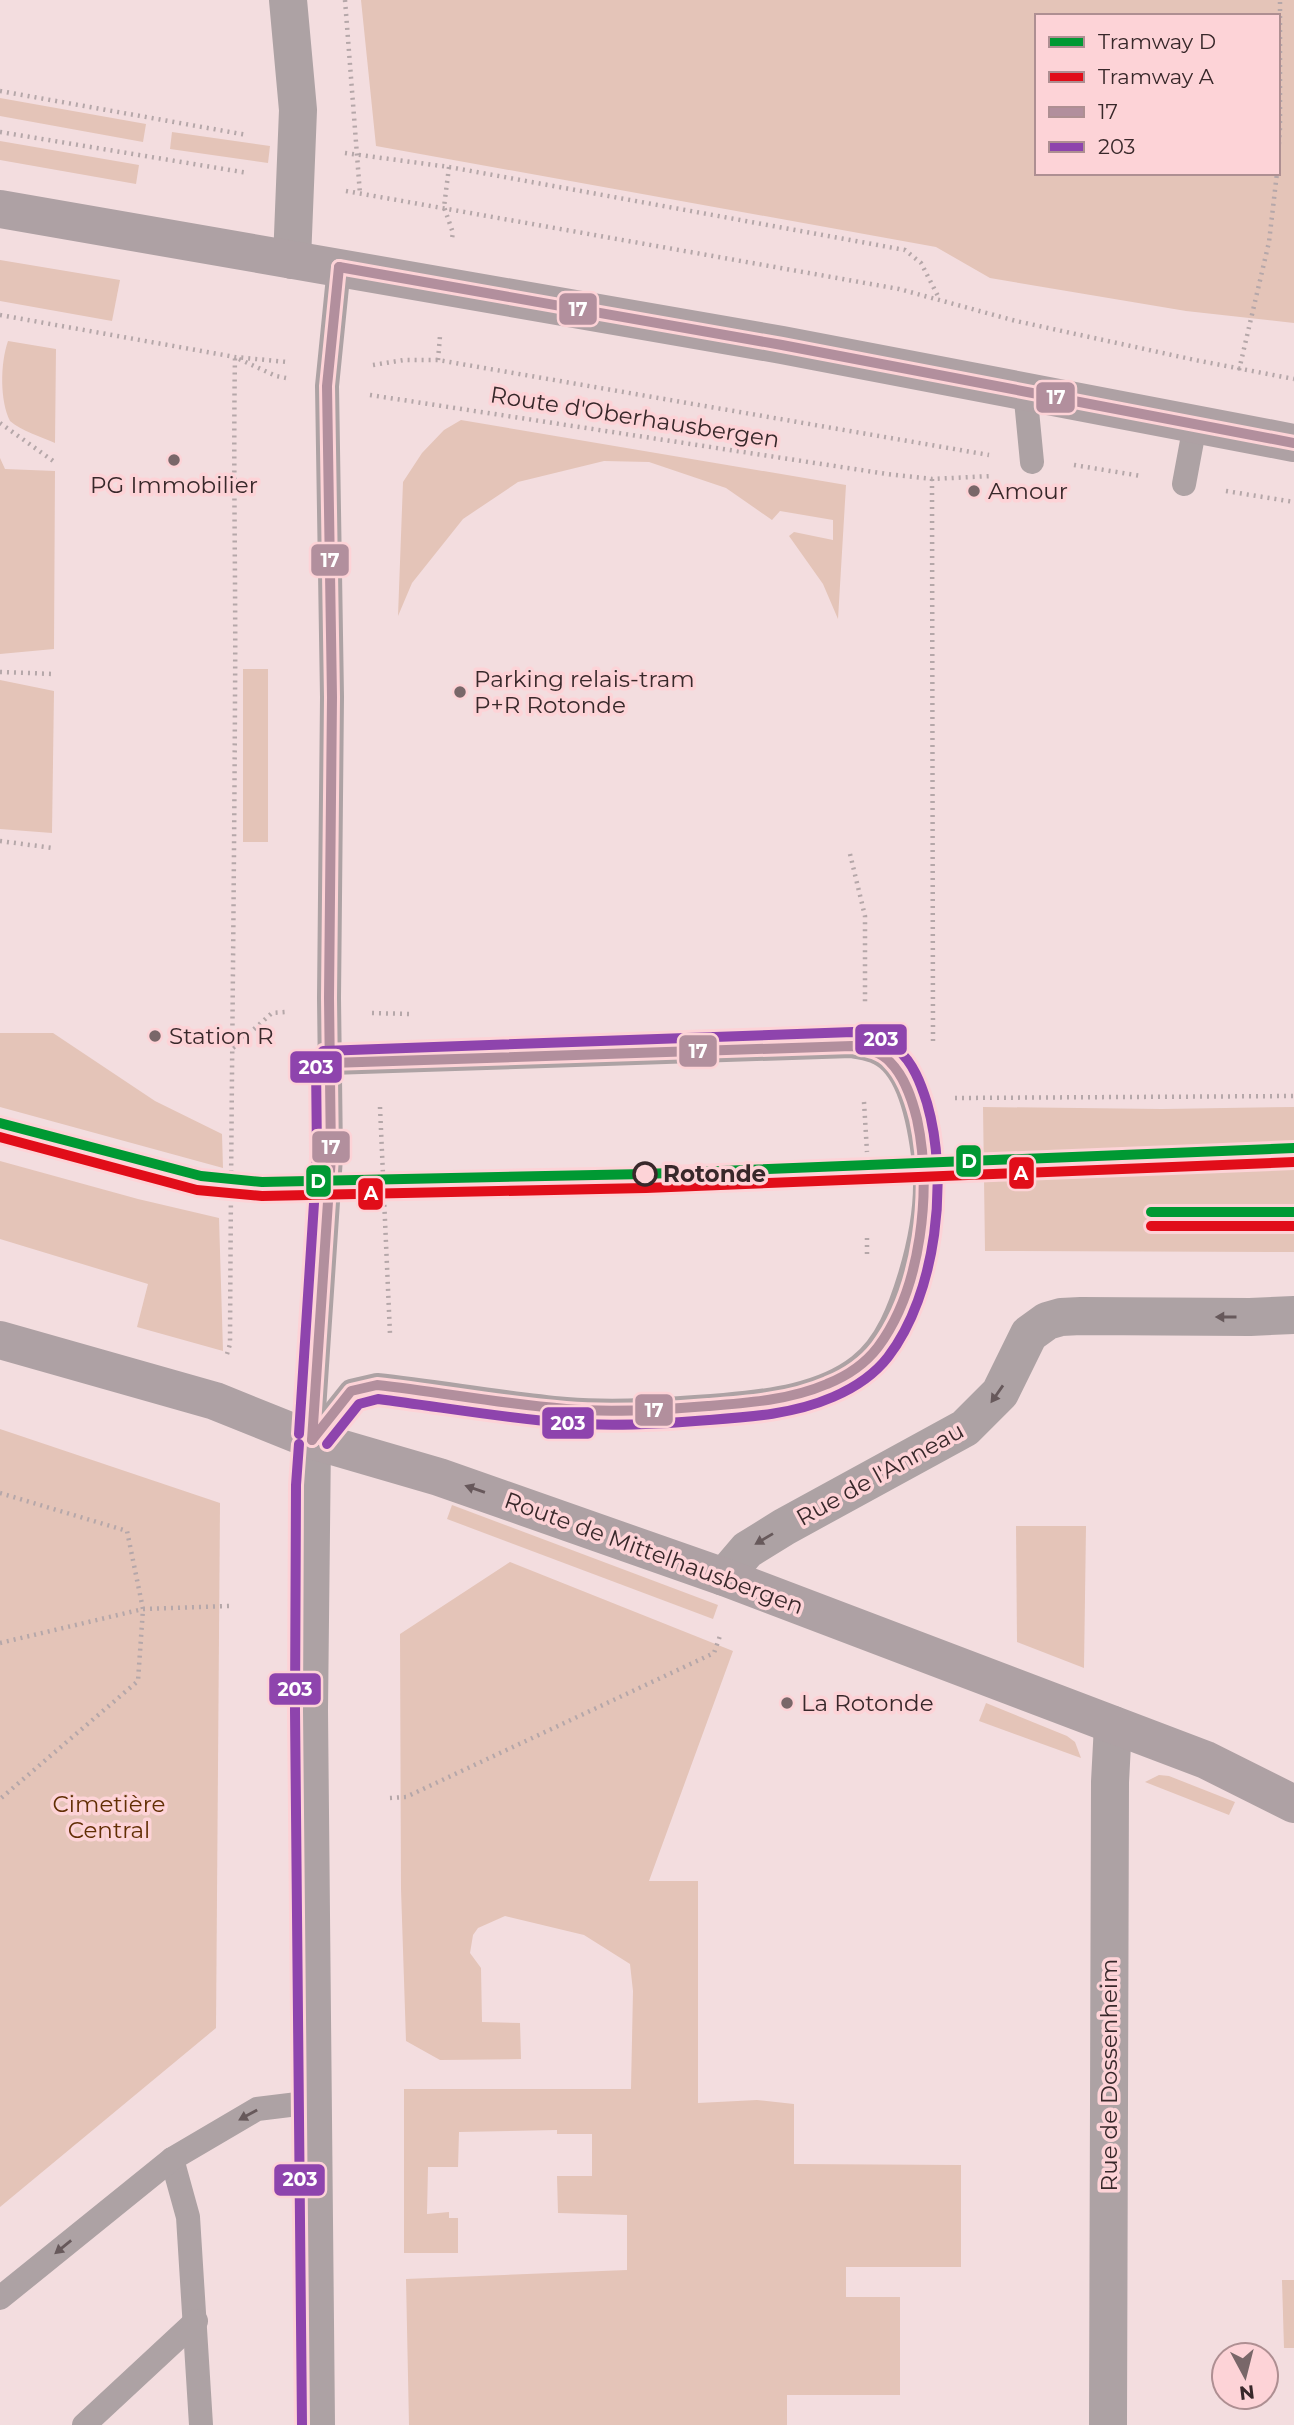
<svg xmlns="http://www.w3.org/2000/svg" width="1294" height="2425" font-family="Montserrat,sans-serif">
<style>
.green{fill:#e4c4b8;fill-rule:evenodd}
.lines{fill:none;stroke-linecap:round;stroke-linejoin:round}
.path{stroke:#b5a7a9;stroke-width:4.5;stroke-dasharray:2 5;stroke-linecap:butt}
.lane{stroke:#ada2a4;stroke-width:24}
.street{stroke:#ada2a4;stroke-width:38}
.secondary{stroke:#aea1a4;stroke-width:38}
.bus-1-casing{stroke:#fdd3d7;stroke-width:16}
.bus-2-casing{stroke:#fdd3d7;stroke-width:16}
.bus-1{stroke:#b28f9d;stroke-width:10}
.bus-2{stroke:#8e44ad;stroke-width:10}
.tram-1-casing{stroke:#fdd3d7;stroke-width:16}
.tram-2-casing{stroke:#fdd3d7;stroke-width:16}
.tram-1{stroke:#093;stroke-width:10}
.tram-2{stroke:#e10d19;stroke-width:10}
.oneway{fill:#67595b}
.oneway2{fill:#67585b}
.poi-dot{fill:#796769;stroke:#fdd3d7;stroke-width:2.5}
.stop-dot{fill:#fdd3d7;stroke:#38282a;stroke-width:3.5}
.labels{text-anchor:middle;dominant-baseline:central;stroke-width:7;stroke-linejoin:round;paint-order:stroke}
.street-label{font-size:23px;fill:#38282a;stroke:#fdd3d7}
.poi-label{font-size:23px;fill:#38282a;stroke:#fdd3d7;text-anchor:start}
.stop-label{font-size:23px;font-weight:bold;fill:#38282a;stroke:#fdd3d7;text-anchor:start}
.park-label{font-size:23px;fill:#612e04;stroke:#fdd3d7}
.line-badge{stroke:#fdd3d7;stroke-width:2.5}
.badge-label{font-size:19px;text-anchor:middle;font-weight:bold;fill:#fff}
</style>
<rect width="100%" height="100%" fill="#f3dddf"/>
<g class="green">
<path d="M361,0h933v323l-108,-12 -196,-33 -54,-31 -560,-101zM1037,16h241v157h-241z"/>
<path d="M0,98l146,26 -3,18 -143,-26z"/>
<path d="M172,132l98,14 -2,17 -98,-14z"/>
<path d="M0,141l139,24 -3,19 -136,-24z"/>
<path d="M0,260l120,20 -8,41 -112,-20z"/>
<path d="M8,341l48,8 -1,94c-13,-6 -34,-12 -45,-22 -10,-20 -10,-57 -2,-80z"/>
<path d="M461,420l385,65 -8,134 -15,-35 -34,-48 5,-4 39,8v-20l-53,-9 -8,9 -46,-32 -77,-26 -45,-1 -86,21 -55,37 -51,64 -14,33 5,-134 19,-29 22,-23z"/>
<path d="M0,458l5,11 50,2 -1,178 -54,5z"/>
<rect x="243" y="669" width="25" height="173"/>
<path d="M0,680l54,11 -2,142 -52,-4z"/>
<path d="M0,1033h53l102,68 67,33 1,34 -223,-61z"/>
<path d="M983,1107l179,2 132,-2v145l-309,-1z"/>
<path d="M0,1161l138,38 81,19 4,133 -86,-24 11,-43 -148,-45z"/>
<path d="M0,1429l220,74 -4,525 -216,179z"/>
<path d="M452,1505l266,100 -5,14 -266,-100z"/>
<path d="M1016,1526h70l-2,142 -67,-26z"/>
<path d="M510,1562l223,89 -84,230h49v222l59,-3 37,4v60l167,1v102h-115v30h54v98h-113v30h-378l-3,-146 221,-9v-55l-69,-2 -1,-37h35v-42h-35v-4l-98,2 -1,35h-30l-1,47 22,-2v6h9v35h-54v-164h227l2,-98 -3,-27 -46,-29 -79,-19 -27,12 -5,7 -3,18 11,15 1,54 38,1 1,36 -81,1 -34,-19 -5,-152 -1,-255z"/>
<path d="M986,1703l81,33 8,6 6,16 -102,-37z"/>
<path d="M1159,1775l10,1 66,26 -6,13 -84,-33z"/>
<path d="M1282,2280h12v68h-10z"/>
</g>
<g class="lines">
<g class="path">
<path d="M345,0l15,194"/>
<path d="M0,91l247,44"/>
<path d="M0,132l248,41"/>
<path d="M345,153l104,14 456,83 16,13 18,35"/>
<path d="M1278,158l2,-30v-128"/>
<path d="M449,167l-5,40 9,26 -1,5"/>
<path d="M346,191l553,98 117,32 179,39 99,19"/>
<path d="M0,315l235,42 52,5"/>
<path d="M239,359l37,17 10,2"/>
<path d="M438,360l2,-24"/>
<path d="M373,365l31,-5h34l551,95"/>
<path d="M1239,370l30,-128 8,-69"/>
<path d="M370,395l517,79 45,5 60,-3"/>
<path d="M0,423l56,40"/>
<path d="M1074,465l67,11"/>
<path d="M932,479l1,566"/>
<path d="M1226,491l68,11"/>
<path d="M0,672l54,2"/>
<path d="M0,841l53,7"/>
<path d="M850,854l15,62v88"/>
<path d="M372,1013l37,1"/>
<path d="M233,1048l39,-35 14,-1"/>
<path d="M955,1098l339,-2"/>
<path d="M864,1102l3,50"/>
<path d="M380,1107l10,227"/>
<path d="M867,1238v21"/>
<path d="M227,1354l3,-10c1,-216 4,-432 5,-647 1,-113 -2,-226 0,-340"/>
<path d="M0,1493l127,38 16,78 -5,72 -138,118"/>
<path d="M0,1643l143,-34 87,-3"/>
<path d="M390,1798l16,-1 308,-144 7,-20"/>
</g>
<g class="lane">
<path d="M1025,390l7,72"/>
<path d="M1184,484l11,-59"/>
<path d="M312,1440l39,-49 26,-6c63,7 126,18 189,24 52,4 105,0 158,-4 45,-4 98,-10 135,-39 28,-22 41,-58 51,-91 11,-37 19,-80 13,-120 -4,-31 -13,-87 -45,-102 -8,-4 -18,-5 -26,-7l-522,17"/>
<path d="M312,1440l19,-283 -2,-159 3,-301 -5,-311 12,-119"/>
<path d="M172,2159l16,58 13,208"/>
<path d="M0,2298l172,-139 85,-50 57,-7"/>
<path d="M84,2425l112,-104"/>
</g>
<g class="street">
<path d="M288,0l10,110 -6,150"/>
<path d="M312,1440l-3,270 7,715"/>
<path d="M724,1577l23,-27 37,-23 181,-99 35,-35 29,-59 18,-13 14,-4 20,-1 169,1 44,-2"/>
<path d="M1108,2425l2,-643 3,-57"/>
</g>
<g class="secondary">
<path d="M0,209l782,136 512,98"/>
<path d="M0,1340l215,61 97,39 127,37 285,100 482,183 88,44"/>
</g>
<g class="bus-1-casing">
<g id="bus-1">
<path d="M339,267l443,78 512,98"/>
<path d="M312,1440l39,-49 26,-6c63,7 126,19 189,24 47,4 95,1 142,-3 40,-3 82,-6 119,-22 20,-8 38,-20 51,-37 44,-59 54,-158 39,-228 -5,-20 -12,-42 -27,-57 -10,-11 -24,-13 -38,-16l-522,17"/>
<path d="M312,1440l19,-283 -2,-159 3,-301 -5,-311 12,-119"/>
</g>
</g>
<g class="bus-2-casing">
<g id="bus-2">
<path d="M299,1434l18,-277 -1,-95 7,-11 530,-19c16,3 31,6 44,17 16,13 24,35 30,54 22,76 10,190 -39,254 -14,18 -34,31 -55,40 -39,17 -82,20 -124,23 -47,4 -95,7 -142,3 -64,-5 -126,-16 -189,-24l-19,5 -32,40"/>
<path d="M299,1444l-3,41 -1,225 7,715"/>
</g>
</g>
<use href="#bus-1" class="bus-1"/>
<use href="#bus-2" class="bus-2"/>
<g class="tram-1-casing">
<g id="tram-1">
<path d="M0,1123l201,53 61,6 383,-8 649,-26"/>
<path d="M1151,1212h143"/>
</g>
</g>
<g class="tram-2-casing">
<g id="tram-2">
<path d="M0,1137l197,53 65,6 384,-8 648,-26"/>
<path d="M1151,1226h143"/>
</g>
</g>
<use href="#tram-1" class="tram-1"/>
<use href="#tram-2" class="tram-2"/>
</g>
<defs><path id="oneway-solid" d="M-6-.8H1V-3.2L6.5 0L1 3.2V.8H-6Z" transform="scale(1.75)"/></defs>
<g class="oneway">
<use href="#oneway-solid" transform="translate(1226 1317) rotate(-180)"/>
<use href="#oneway-solid" transform="translate(997 1394) rotate(125)"/>
<use href="#oneway-solid" transform="translate(764 1539) rotate(149)"/>
<use href="#oneway-solid" transform="translate(248 2115) rotate(151)"/>
<use href="#oneway-solid" transform="translate(63 2247) rotate(141)"/>
</g>
<use class="oneway2" href="#oneway-solid" transform="translate(475 1489) rotate(-161)"/>
<g class="poi-dot">
<circle cx="174" cy="460" r="7"/>
<circle cx="974" cy="491" r="7"/>
<circle cx="460" cy="692" r="7"/>
<circle cx="155" cy="1036" r="7"/>
<circle cx="787" cy="1703" r="7"/>
</g>
<circle class="stop-dot" cx="645" cy="1174" r="11"/>
<g class="labels">
<g class="street-label">
<text transform="translate(635 417) rotate(9)">Route d'Oberhausbergen</text>
<text transform="translate(880 1474) rotate(-29)">Rue de l'Anneau</text>
<text transform="translate(654 1553) rotate(20)">Route de Mittelhausbergen</text>
<text transform="translate(1109 2075) rotate(-90)">Rue de Dossenheim</text>
</g>
<g class="poi-label">
<text x="174" y="485" text-anchor="middle">PG Immobilier</text>
<text x="988" y="491">Amour</text>
<text x="474" y="679">Parking relais-tram<tspan x="474" dy="26">P+R Rotonde</tspan></text>
<text x="169" y="1036">Station R</text>
<text x="801" y="1703">La Rotonde</text>
</g>
<g class="stop-label">
<text x="663" y="1174">Rotonde</text>
</g>
<g class="park-label">
<text x="109" y="1804">Cimetière<tspan x="109" dy="26">Central</tspan></text>
</g>
</g>
<g class="line-badge">
<rect x="558" y="292" width="40" height="34" rx="7" fill="#b28f9d"/>
<rect x="1035" y="381" width="41" height="33" rx="7" fill="#b28f9d"/>
<rect x="310" y="543" width="40" height="34" rx="7" fill="#b28f9d"/>
<rect x="854" y="1023" width="54" height="33" rx="7" fill="#8e44ad"/>
<rect x="678" y="1034" width="40" height="34" rx="7" fill="#b28f9d"/>
<rect x="289" y="1050" width="54" height="34" rx="7" fill="#8e44ad"/>
<rect x="311" y="1130" width="40" height="34" rx="7" fill="#b28f9d"/>
<rect x="955" y="1144" width="27" height="34" rx="7" fill="#093"/>
<rect x="1008" y="1156" width="27" height="34" rx="7" fill="#e10d19"/>
<rect x="305" y="1164" width="27" height="34" rx="7" fill="#093"/>
<rect x="357" y="1177" width="27" height="34" rx="7" fill="#e10d19"/>
<rect x="634" y="1393" width="40" height="34" rx="7" fill="#b28f9d"/>
<rect x="541" y="1406" width="54" height="34" rx="7" fill="#8e44ad"/>
<rect x="268" y="1672" width="54" height="34" rx="7" fill="#8e44ad"/>
<rect x="273" y="2163" width="53" height="34" rx="7" fill="#8e44ad"/>
</g>
<g class="badge-label">
<text x="578" y="316">17</text>
<text x="1056" y="404">17</text>
<text x="330" y="567">17</text>
<text x="881" y="1046">203</text>
<text x="698" y="1058">17</text>
<text x="316" y="1074">203</text>
<text x="331" y="1154">17</text>
<text x="969" y="1168">D</text>
<text x="1021" y="1180">A</text>
<text x="318" y="1188">D</text>
<text x="371" y="1200">A</text>
<text x="654" y="1417">17</text>
<text x="568" y="1430">203</text>
<text x="295" y="1696">203</text>
<text x="300" y="2186">203</text>
</g>
<rect x="1035" y="14" width="245" height="161" fill="#fdd3d7" stroke="#ae8f92" stroke-width="2"/>
<rect x="1049" y="37" width="35" height="10" fill="#009933" stroke="#ae8f92" stroke-width="2"/>
<text x="1098" y="49" font-size="21" fill="#38282a">Tramway D</text>
<rect x="1049" y="72" width="35" height="10" fill="#e10d19" stroke="#ae8f92" stroke-width="2"/>
<text x="1098" y="84" font-size="21" fill="#38282a">Tramway A</text>
<rect x="1049" y="107" width="35" height="10" fill="#b28f9d" stroke="#ae8f92" stroke-width="2"/>
<text x="1098" y="119" font-size="21" fill="#38282a">17</text>
<rect x="1049" y="142" width="35" height="10" fill="#8e44ad" stroke="#ae8f92" stroke-width="2"/>
<text x="1098" y="154" font-size="21" fill="#38282a">203</text>
<g transform="translate(1245 2376) rotate(173)"><circle r="33" fill="#fdd3d7" stroke="#ae8f92" stroke-width="2"/>
<path d="M0-5L12 26L0 18L-12 26Z" fill="#796769"/>
<text y="-10" font-size="19" font-weight="bold" text-anchor="middle" fill="#38282a">N</text>
</g>
</svg>
